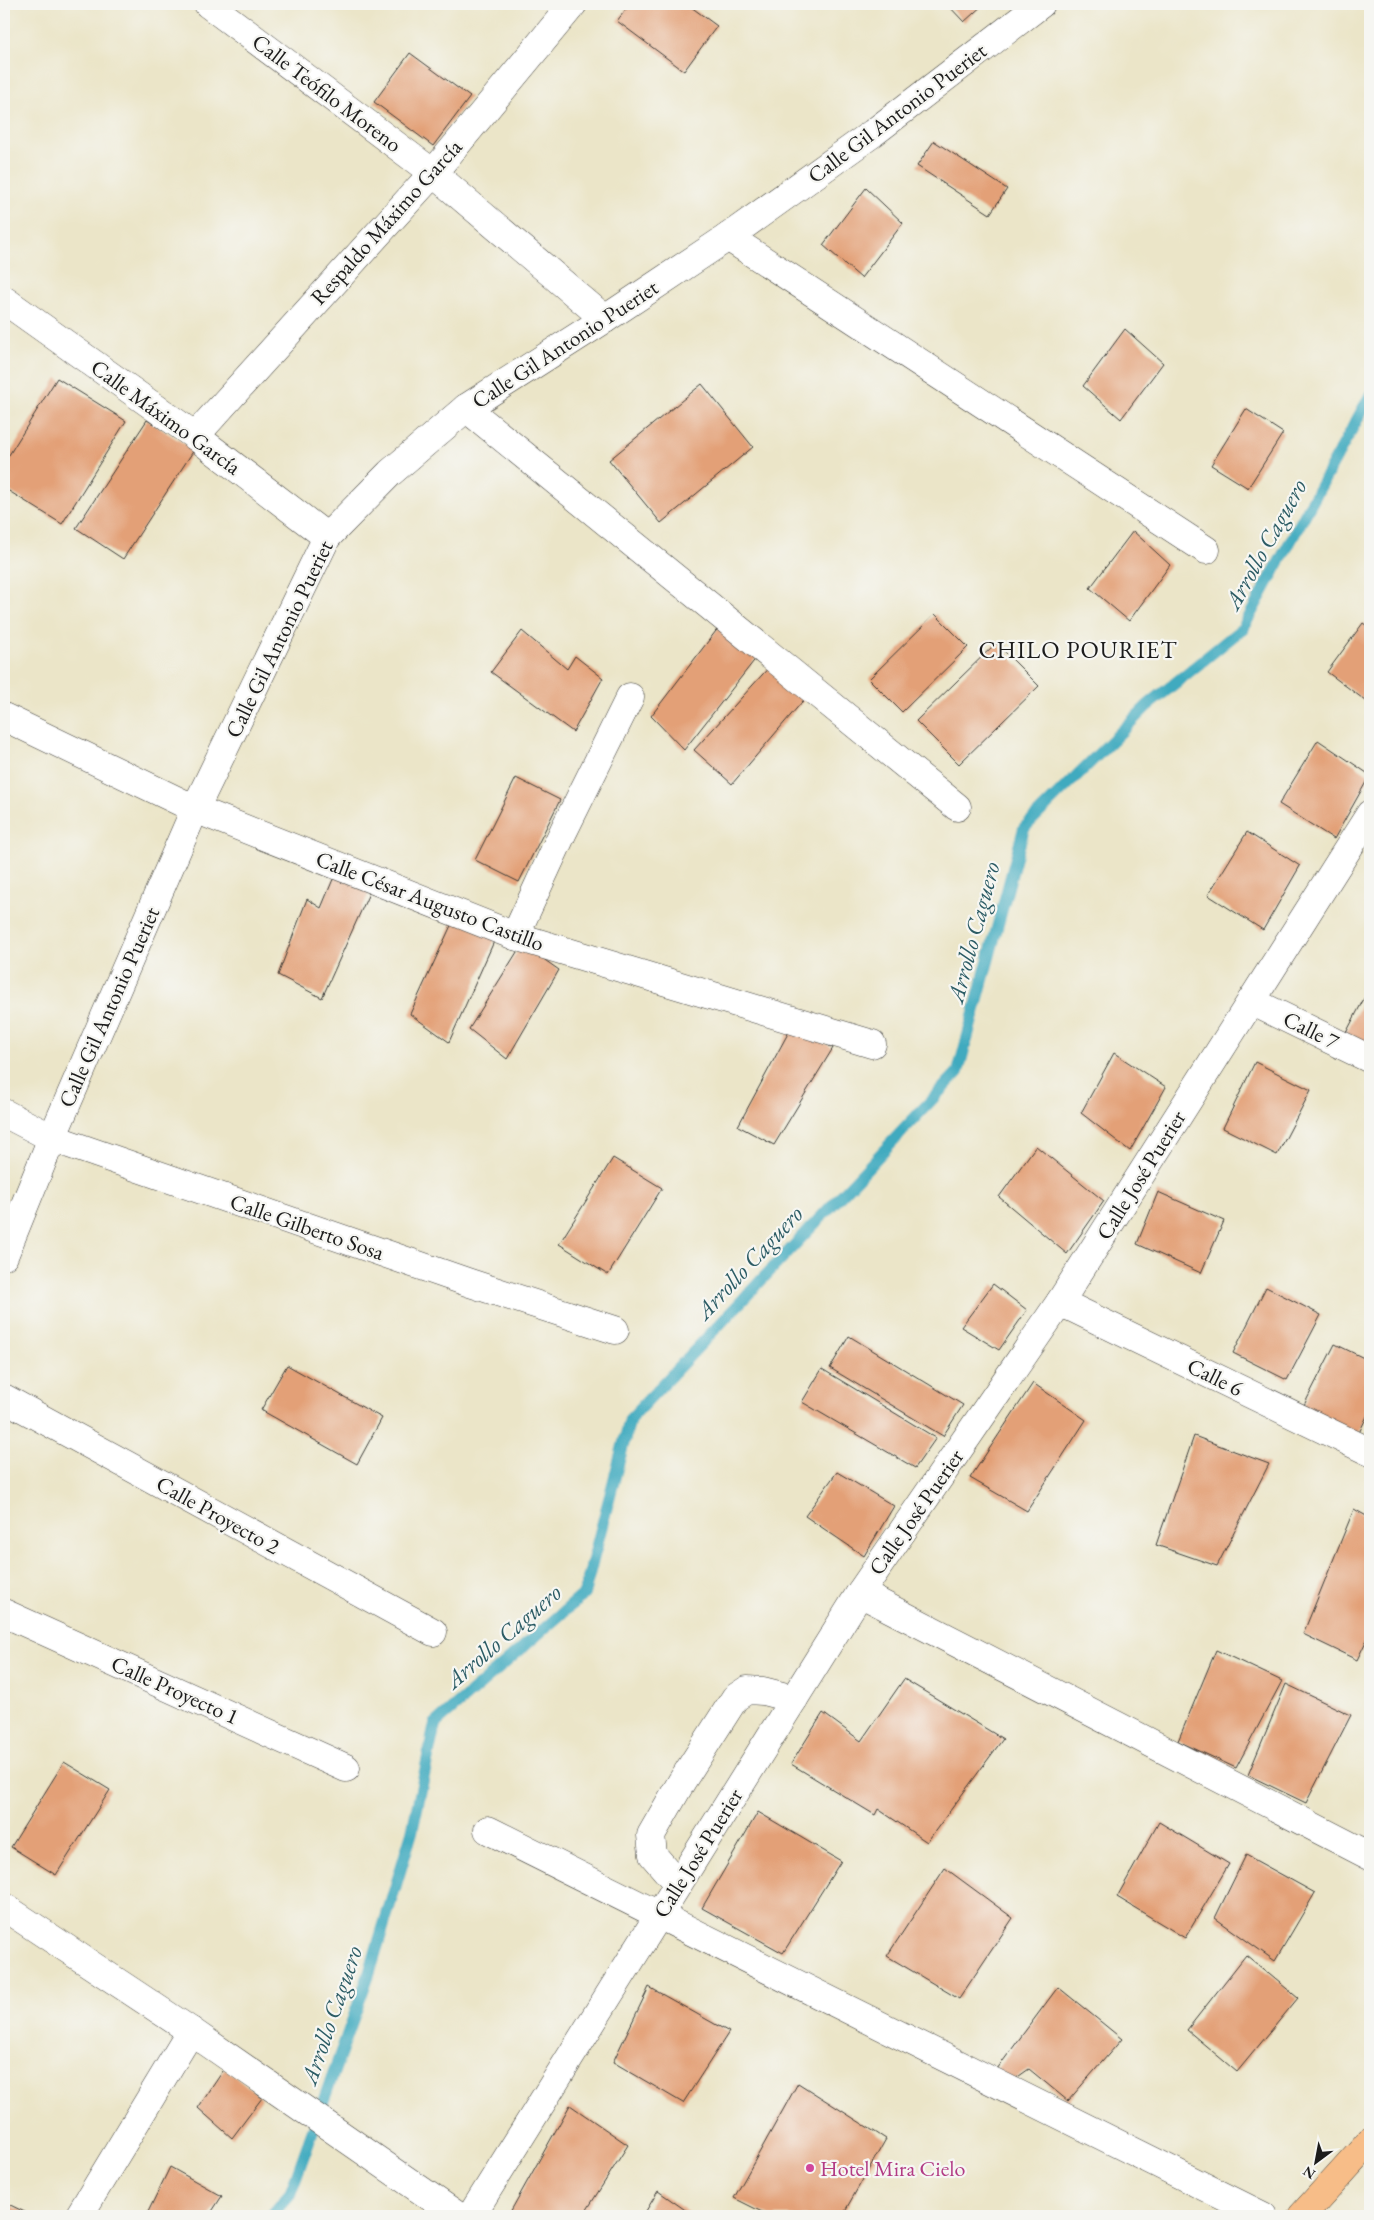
<svg xmlns="http://www.w3.org/2000/svg" width="1374" height="2220" font-family="'EB Garamond',serif">
<style>
.lines{fill:none;stroke-linecap:round;stroke-linejoin:round}
.stream{stroke:#40aabf;stroke-width:12}
.building{fill:#e3a077}
.minor-casing{stroke:#3b3a36;stroke-width:29}
.major-casing{stroke:#3b3a36;stroke-width:29}
.minor{stroke:#fff;stroke-width:28}
.major{stroke:#f7bd88;stroke-width:28}
.hotel-dot{fill:#d1479c;stroke:#f6f6f2;stroke-width:2}
.labels{text-anchor:middle;dominant-baseline:central;stroke-width:4.5;stroke-linejoin:round;paint-order:stroke}
.street-label{font-size:22px;fill:#1c1c1c;stroke:#f6f6f2}
.hotel-label{font-size:22px;fill:#b23c85;stroke:#f6f6f2;text-anchor:start}
.water-label{font-size:24px;font-style:italic;fill:#2c5c65;stroke:#f6f6f2}
.neighbourhood-label{font-size:24px;letter-spacing:1px;fill:#1c1c1c;stroke:#f6f6f2}
</style>
<rect width="100%" height="100%" fill="#f6f6f2"/>
<filter id="ink" filterUnits="userSpaceOnUse"><feTurbulence type="fractalNoise" baseFrequency=".02" numOctaves="2"/><feDisplacementMap in="SourceGraphic" scale="10" xChannelSelector="R" yChannelSelector="G"/><feConvolveMatrix kernelMatrix="1 2 1 2 8 2 1 2 1" color-interpolation-filters="sRGB"/></filter>
<filter id="wash" filterUnits="userSpaceOnUse"><feTurbulence type="fractalNoise" baseFrequency=".0096" numOctaves="4" result="noise"/><feDisplacementMap in="SourceGraphic" scale="20" xChannelSelector="R" yChannelSelector="G"/><feGaussianBlur stdDeviation="1.12" result="paint"/><feColorMatrix in="noise" values="0 0 0 0 0 0 0 0 0 0 0 0 0 0 0 0 0 1.4 0 .05"/><feComposite in="paint" operator="in"/></filter>
<g filter="url(#wash)">
<rect width="100%" height="100%" fill="#ebe5c8"/>
<g class="lines">
<path class="stream" d="M271,2216l19,-22 79,-220 43,-142 23,-108 149,-130 46,-175 328,-347 66,-244 123,-122 96,-78 127,-232"/>
</g>
<g id="blocks">
<g class="building">
<path d="M630,4h57l30,22 -33,45 -67,-50z"/>
<path d="M947,4h37l-20,18z"/>
<path d="M410,53l60,44 -37,49 -59,-44z"/>
<path d="M934,141l73,48 -17,25 -73,-48z"/>
<path d="M866,188l37,35 -42,55 -38,-33z"/>
<path d="M1125,329l38,34 -42,56 -38,-33z"/>
<path d="M57,378l69,43 -64,103 -58,-36v-25z"/>
<path d="M702,384l51,63 -92,76 -52,-63z"/>
<path d="M1246,409l37,24 -35,55 -37,-23z"/>
<path d="M147,420l47,30 -71,109 -47,-31z"/>
<path d="M1133,531l37,34 -41,56 -39,-33z"/>
<path d="M935,614l33,33 -66,65 -33,-33z"/>
<path d="M1363,623l7,5v76l-43,-32z"/>
<path d="M719,627l38,30 -73,93 -33,-34z"/>
<path d="M522,631l45,38 8,-13 28,22 -30,54 -82,-60z"/>
<path d="M996,643l43,43 -80,78 -43,-43z"/>
<path d="M772,664l36,31 -76,89 -38,-34z"/>
<path d="M1318,740l52,35 -36,64 -55,-35z"/>
<path d="M516,778l44,22 -41,82 -44,-22z"/>
<path d="M1247,832l53,34 -37,64 -55,-35z"/>
<path d="M336,872l34,19 -48,107 -44,-23 29,-76 14,9z"/>
<path d="M454,919l42,18 -47,105 -39,-28z"/>
<path d="M522,944l37,26 -52,89 -38,-30z"/>
<path d="M1370,987v59l-24,-13z"/>
<path d="M792,1026l41,22 -59,97 -36,-19z"/>
<path d="M1114,1053l52,34 -36,64 -49,-38z"/>
<path d="M1255,1062l56,28 -34,65 -54,-27z"/>
<path d="M1036,1146l68,55 -37,53 -68,-57z"/>
<path d="M613,1158l49,30 -54,87 -49,-31z"/>
<path d="M1158,1192l66,29 -23,52 -64,-29z"/>
<path d="M993,1284l34,26 -28,40 -38,-23z"/>
<path d="M1266,1287l55,28 -34,65 -54,-27z"/>
<path d="M849,1336l114,69 -20,31 -113,-68z"/>
<path d="M1335,1344l35,17v49l-13,27 -55,-28z"/>
<path d="M287,1365l95,53 -25,46 -96,-54z"/>
<path d="M822,1369l114,69 -21,30 -113,-66z"/>
<path d="M1033,1383l53,37 -59,91 -57,-33z"/>
<path d="M1194,1436l75,28 -52,102 -61,-21z"/>
<path d="M837,1472l57,34 -30,50 -59,-40z"/>
<path d="M1354,1509l16,9v115l-13,27 -54,-26z"/>
<path d="M1216,1650l66,31 -46,87 -58,-27z"/>
<path d="M904,1679l99,60 -76,103 -49,-33 -3,6 -84,-51 32,-51 38,28z"/>
<path d="M1286,1684l65,31 -45,88 -58,-28z"/>
<path d="M64,1762l46,28 -54,85 -45,-28z"/>
<path d="M758,1812l83,49 -58,92 -81,-45z"/>
<path d="M1159,1822l70,42 -44,74 -68,-41z"/>
<path d="M1246,1855l69,38 -40,68 -60,-43z"/>
<path d="M945,1868l68,50 -54,81 -72,-43z"/>
<path d="M1246,1955l52,43 -61,74 -50,-42z"/>
<path d="M649,1987l80,45 -46,71 -70,-41z"/>
<path d="M1058,1987l64,52 -54,62 -39,-32 -17,12 -15,-12z"/>
<path d="M225,2068l37,30 -30,40 -34,-30z"/>
<path d="M798,2083l88,56 -44,77h-72l-36,-18z"/>
<path d="M570,2105l58,40 -45,71h-75z"/>
<path d="M170,2167l52,29 -13,20h-53l-8,-4z"/>
<path d="M658,2191l36,25h-51z"/>
<path d="M4,2202l29,14h-29z"/>
</g>
</g>
</g>
<g filter="url(#ink)">
<use href="#blocks" fill-opacity="0" stroke="#3b3a36" stroke-width="1"/>
<g class="lines">
<g class="minor-casing">
<g id="minor">
<path d="M208,4l225,169 172,146"/>
<path d="M728,237l478,313"/>
<path d="M4,300l191,136 132,101"/>
<path d="M466,408l491,399"/>
<path d="M195,436l238,-263 140,-169"/>
<path d="M4,717l191,92 320,127 357,108"/>
<path d="M515,936l49,-106 66,-133"/>
<path d="M1251,1001l119,58"/>
<path d="M4,1113l48,25 418,145 145,47"/>
<path d="M4,1256l48,-118 143,-329 132,-272 63,-64 76,-65 139,-89 123,-82 145,-104 168,-129"/>
<path d="M1060,1302l310,150"/>
<path d="M4,1398l429,234"/>
<path d="M860,1593l510,263"/>
<path d="M4,1613l342,155"/>
<path d="M488,1830l775,386"/>
<path d="M678,1884l-25,-29 -2,-20 31,-54 53,-83 12,-8 16,1 31,8"/>
<path d="M4,1907l187,124 267,185"/>
<path d="M79,2216l112,-185"/>
<path d="M471,2216l389,-623 200,-291 310,-488"/>
</g>
</g>
<g class="major-casing">
<path id="major" d="M1302,2216l68,-75"/>
</g>
<use href="#minor" class="minor"/>
<use href="#major" class="major"/>
</g>
</g>
<circle class="hotel-dot" cx="810" cy="2168" r="5"/>
<g class="labels">
<g class="street-label">
<text transform="translate(327 93) rotate(37)">Calle Teófilo Moreno</text>
<text transform="translate(897 113) rotate(-37)">Calle Gil Antonio Pueriet</text>
<text transform="translate(386 222) rotate(-48)">Respaldo Máximo García</text>
<text transform="translate(565 344) rotate(-33)">Calle Gil Antonio Pueriet</text>
<text transform="translate(166 417) rotate(36)">Calle Máximo García</text>
<text transform="translate(279 639) rotate(-64)">Calle Gil Antonio Pueriet</text>
<text transform="translate(430 901) rotate(21)">Calle César Augusto Castillo</text>
<text transform="translate(109 1007) rotate(-66)">Calle Gil Antonio Pueriet</text>
<text transform="translate(1311 1030) rotate(26)">Calle 7</text>
<text transform="translate(1141 1175) rotate(-58)">Calle José Puerier</text>
<text transform="translate(307 1227) rotate(19)">Calle Gilberto Sosa</text>
<text transform="translate(1215 1377) rotate(26)">Calle 6</text>
<text transform="translate(916 1512) rotate(-55)">Calle José Puerier</text>
<text transform="translate(218 1515) rotate(29)">Calle Proyecto 2</text>
<text transform="translate(175 1690) rotate(24)">Calle Proyecto 1</text>
<text transform="translate(698 1853) rotate(-58)">Calle José Puerier</text>
</g>
<g class="hotel-label">
<text x="820" y="2168">Hotel Mira Cielo</text>
</g>
<g class="water-label">
<text transform="translate(1265 544) rotate(-61)">Arrollo Caguero</text>
<text transform="translate(973 932) rotate(-75)">Arrollo Caguero</text>
<text transform="translate(749 1262) rotate(-47)">Arrollo Caguero</text>
<text transform="translate(503 1636) rotate(-41)">Arrollo Caguero</text>
<text transform="translate(331 2015) rotate(-71)">Arrollo Caguero</text>
</g>
<g class="neighbourhood-label">
<text x="1078" y="649">CHILO POURIET</text>
</g>
</g>
<rect width="1374" height="2220" fill="none" stroke="#f6f6f2" stroke-width="20"/>
<g transform="translate(1316 2162) rotate(212)" stroke="#f6f6f2" stroke-width="4" paint-order="stroke">
<path d="M0-4L9 19L0 12L-9 19Z" fill="#1c1c1c"/>
<text y="-8" font-size="14" font-weight="bold" text-anchor="middle" fill="#1c1c1c">N</text>
</g>
</svg>
